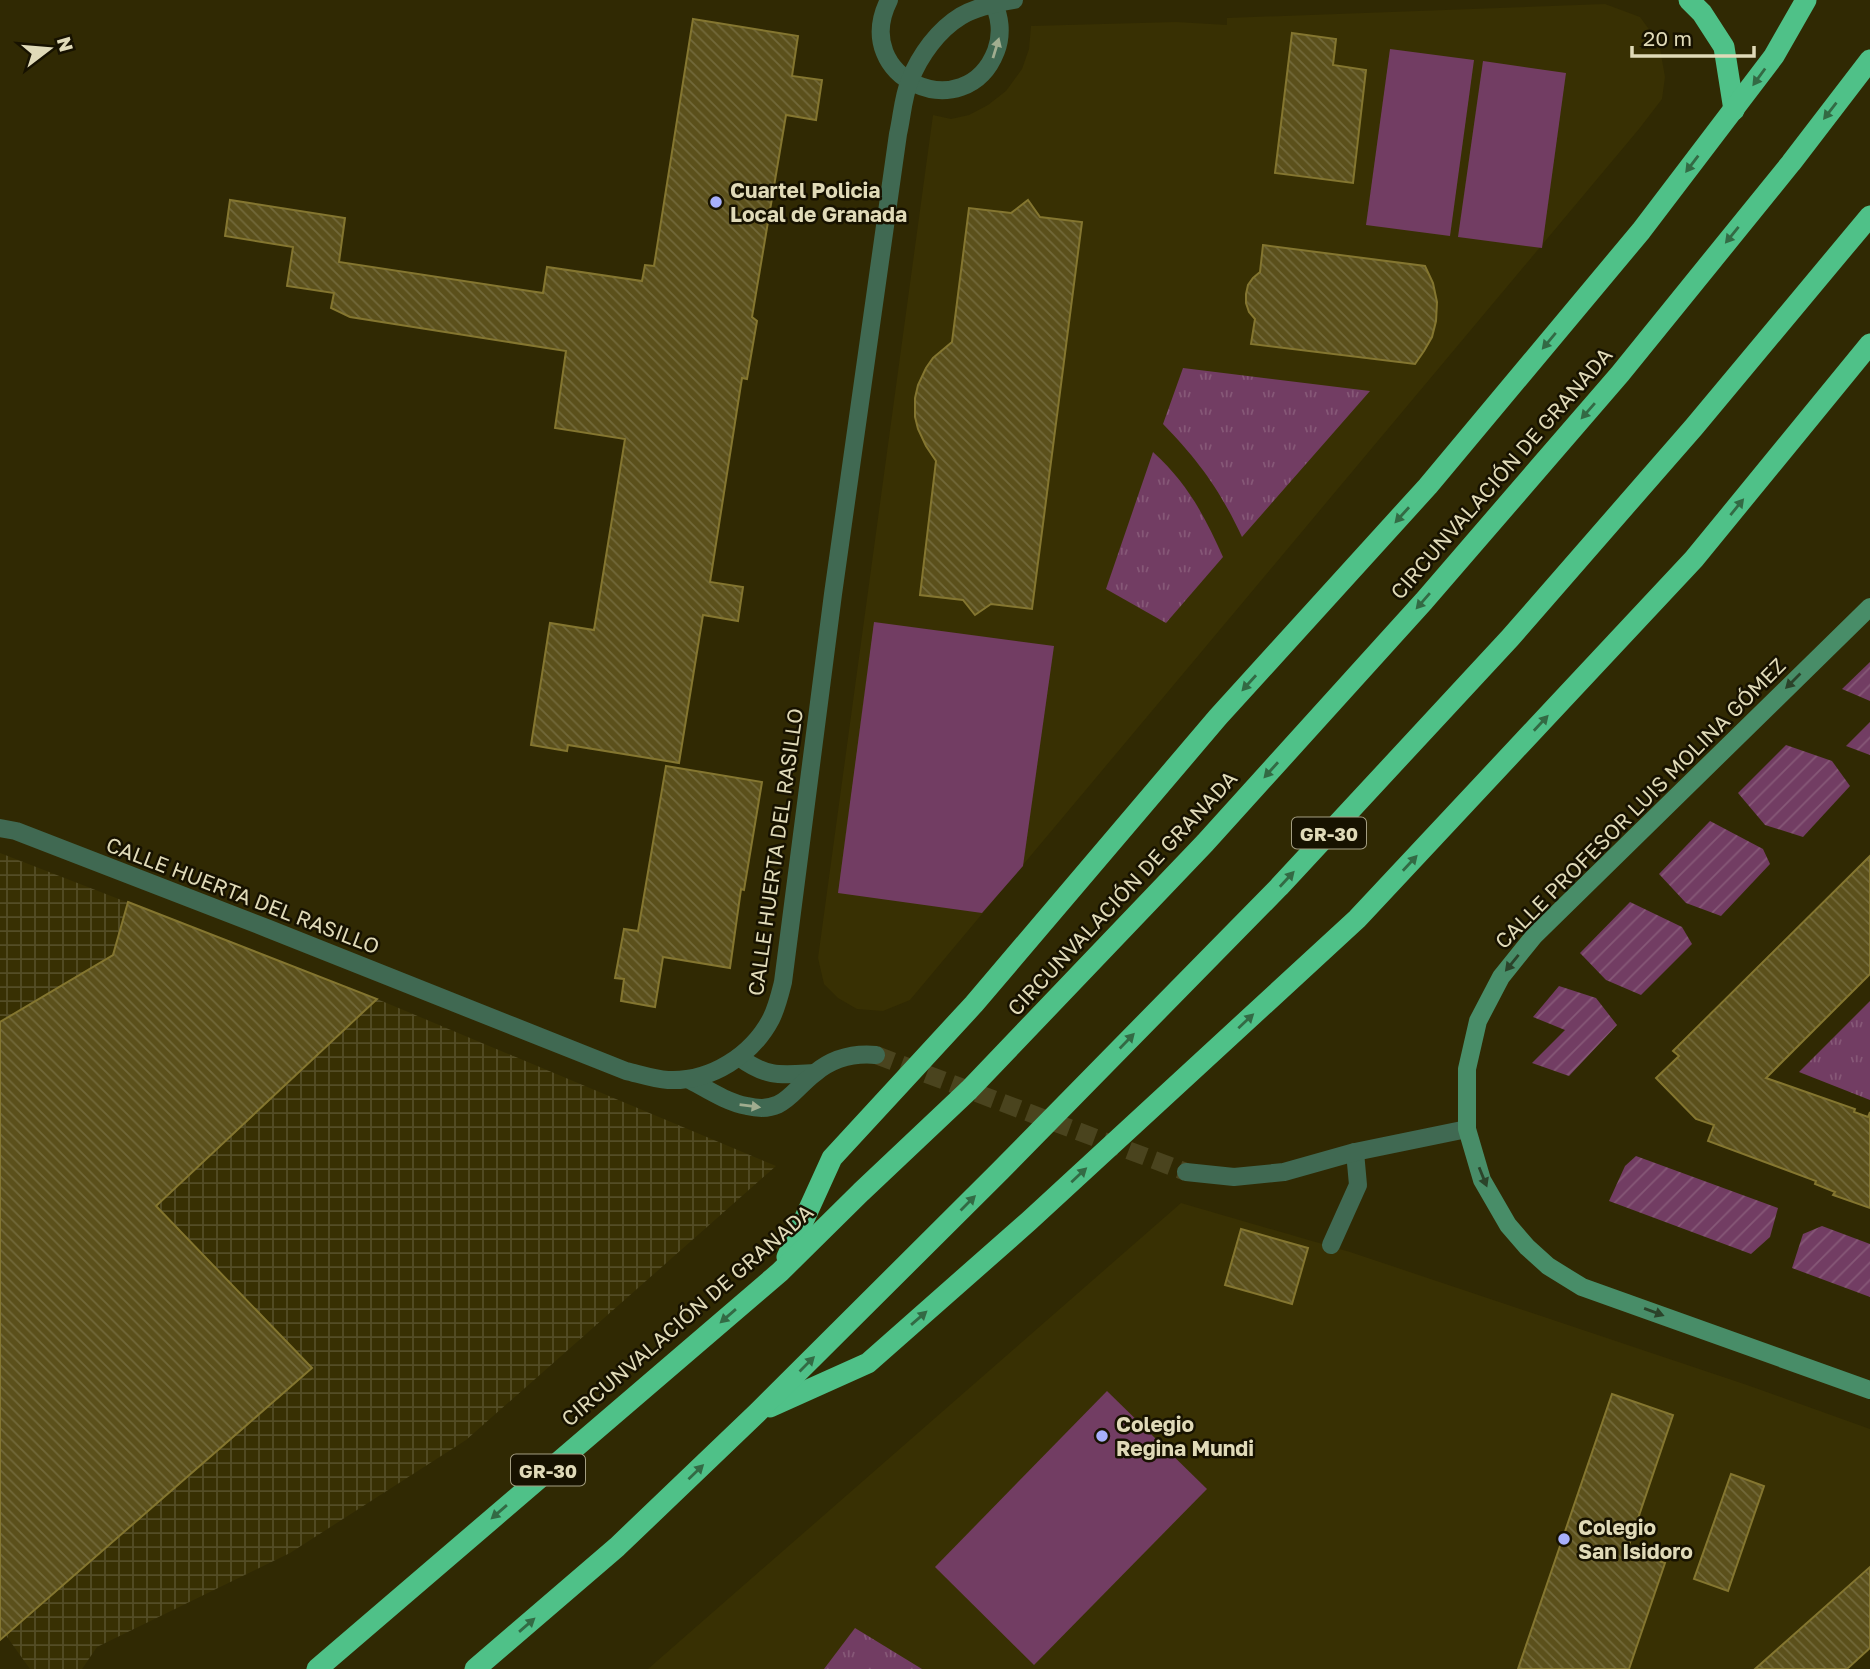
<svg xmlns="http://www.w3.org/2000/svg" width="1870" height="1669" font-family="'Golos Text',sans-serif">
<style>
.built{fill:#383003}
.industrial{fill:url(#industrial-grid)}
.grass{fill:url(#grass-tufts)}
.garden{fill:url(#garden-furrows)}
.pitch{fill:#723d63}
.building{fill:url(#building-back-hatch);stroke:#847630;stroke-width:2}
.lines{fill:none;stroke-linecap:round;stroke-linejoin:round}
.minor-tunnel{stroke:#4a441e;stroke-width:18;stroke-dasharray:18 9;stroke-linecap:butt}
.service{stroke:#406952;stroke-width:18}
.minor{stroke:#406952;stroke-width:18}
.tertiary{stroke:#406952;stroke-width:18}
.secondary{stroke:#488d68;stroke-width:18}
.motorway{stroke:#4fc188;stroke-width:21}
.oneway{fill:#a0ad8f}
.oneway2{fill:#336a44}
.oneway3{fill:#2b432a}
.poi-dot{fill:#a7b0fc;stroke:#171200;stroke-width:2.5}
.labels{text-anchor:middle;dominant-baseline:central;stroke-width:5;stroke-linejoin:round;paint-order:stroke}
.shield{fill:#171200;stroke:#a49e81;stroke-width:2}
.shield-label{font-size:19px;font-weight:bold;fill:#e0dab8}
.poi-label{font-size:21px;font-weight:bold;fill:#e0dab8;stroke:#171200;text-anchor:start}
.street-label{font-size:21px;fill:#e0dab8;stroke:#171200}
</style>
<defs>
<pattern id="industrial-grid" width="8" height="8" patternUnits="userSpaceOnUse" patternTransform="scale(1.75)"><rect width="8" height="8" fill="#383003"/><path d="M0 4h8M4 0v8" fill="none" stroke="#544d26"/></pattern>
<pattern id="grass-tufts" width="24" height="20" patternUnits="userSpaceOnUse" patternTransform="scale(1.75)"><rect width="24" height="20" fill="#723d63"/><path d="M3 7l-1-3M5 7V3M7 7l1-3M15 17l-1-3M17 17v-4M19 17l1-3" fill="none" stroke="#865877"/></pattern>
<pattern id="garden-furrows" width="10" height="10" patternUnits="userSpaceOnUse" patternTransform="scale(1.75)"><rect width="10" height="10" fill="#723d63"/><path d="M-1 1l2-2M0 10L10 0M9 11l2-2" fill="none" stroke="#865877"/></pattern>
<pattern id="building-back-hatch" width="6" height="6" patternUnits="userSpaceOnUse" patternTransform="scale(1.75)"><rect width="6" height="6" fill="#5b501b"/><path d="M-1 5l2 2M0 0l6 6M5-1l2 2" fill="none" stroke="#72693a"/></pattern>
</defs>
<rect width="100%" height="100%" fill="#302903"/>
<g class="built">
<path d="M1605,4l35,13 19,26 6,34 -3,22 -23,30 -729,871 -27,11 -26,-2 -19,-11 -14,-14 -6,-26 115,-843 18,4 18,-4 19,-10 18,-14 16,-22 7,-20 2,-23 145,-4 51,3v-7z"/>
<path d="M1181,1203l169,49 397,133 123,44v219l-23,21h-1199z"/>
</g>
<path class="industrial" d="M0,853l377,146 399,167 -310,274 -176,113 -193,94 -15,22h-52l-30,-42z"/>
<g class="grass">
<path d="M1183,368l187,23 -128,146c-22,-47 -43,-76 -79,-113z"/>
<path d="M1153,452c35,32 51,63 70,105l-57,66 -60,-34z"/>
<path d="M1870,1001v99l-71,-28z"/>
<path d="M855,1628l67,41h-98z"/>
</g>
<g class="garden">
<path d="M1870,662v39l-28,-12z"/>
<path d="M1870,722v33l-24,-9z"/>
<path d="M1786,745l46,16 18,25 -47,51 -38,-12 -27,-32z"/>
<path d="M1710,821l53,28 7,15 -49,52 -35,-13 -27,-29z"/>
<path d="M1630,902l52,25 10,17 -51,51 -35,-15 -26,-27z"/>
<path d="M1559,986l37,12 21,27 -48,51 -37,-13 33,-33 -32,-13z"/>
<path d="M1636,1156l142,52 -8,29 -19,17 -142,-53 16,-35z"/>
<path d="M1822,1226l48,18v53l-78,-29 11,-34z"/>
</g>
<g class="pitch">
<path d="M1390,49l84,11 -24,176 -84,-11z"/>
<path d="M1483,61l83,12 -24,175 -84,-11z"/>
<path d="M874,622l180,24 -31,220 -41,47 -144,-20z"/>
<path d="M1107,1391l100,98 -173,176 -99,-98z"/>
</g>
<g class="building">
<path d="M693,19l105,17 -6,40 30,4 -6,40 -30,-5 -34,202 5,4 -10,58 -5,-1 -32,204 33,5 -5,34 -35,-6 -24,148 -111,-18 -1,6 -36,-6 19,-122 44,7 31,-191 -70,-11 11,-77 -216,-34 -19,-9 3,-15 -47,-7 6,-39 -68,-11 5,-36 115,18 -6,44 204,31 4,-26 95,14 3,-16 9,1z"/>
<path d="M1292,33l44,6 -3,26 33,5 -13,113 -78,-10z"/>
<path d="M1028,200l12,17 42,5 -50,387 -41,-5 -16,11 -12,-15 -43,-5 16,-134 -10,-15 -8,-17 -3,-12v-19l3,-13 8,-17 7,-10 19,-16 17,-134 42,5z"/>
<path d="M1263,245l162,21 8,17 4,19 -1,19 -4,16 -8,14 -9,13 -164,-20 4,-25 -6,-7 -3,-9v-9l2,-9 5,-7 7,-6z"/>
<path d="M666,766l96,16 -18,108 -3,-1 -11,79 -67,-11 -8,50 -34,-6 3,-22 -9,-1 9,-49 14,2z"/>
<path d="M1870,856v118l-104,104 89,31 -1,3 14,5 2,-5v96l-37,-13 2,-3 -20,-8 1,-3 -108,-40 6,-16 -18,-6 -40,-41 23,-22 -6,-5z"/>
<path d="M128,902l249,97 -221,207 156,162 -312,272v-618l113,-67z"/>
<path d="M1241,1229l67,19 -16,56 -67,-19z"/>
<path d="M1612,1394l61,21 -46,136 38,12 -36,106h-111z"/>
<path d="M1731,1474l33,12 -36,105 -34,-12z"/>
<path d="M1870,1567v81l-23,21h-92z"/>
</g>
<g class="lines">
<path class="minor-tunnel" d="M876,1055l310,117"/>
<g class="service">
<path d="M889,0c-40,79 77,129 107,51 6,-16 5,-36 -5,-51"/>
<path d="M1331,1245l27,-60 -3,-33"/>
</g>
<g class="minor">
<path d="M739,1057c28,21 42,18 75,16"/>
<path d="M688,1079c19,10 38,23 59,27 37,9 44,-15 68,-33 18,-15 39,-20 61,-18"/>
<path d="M1186,1172l48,5 50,-5 71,-20 112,-23"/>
</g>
<path class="tertiary" d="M0,828l16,3 253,98 357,142c13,3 28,8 42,9 43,2 84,-25 103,-61 6,-12 9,-25 12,-37l50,-388 65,-460c4,-17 5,-38 12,-54 10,-25 28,-50 51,-64 15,-9 36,-13 53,-16"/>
<path class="secondary" d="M1870,607l-336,329 -33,41 -23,44 -11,48v60l15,51 26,45 19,22 21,19 34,21 288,103"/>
<g class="motorway">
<path d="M1689,0l13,13 22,34 10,63"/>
<path d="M787,1257l45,-99 142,-154 244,-287 210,-231 213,-255 133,-175 32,-56"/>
<path d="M770,1407l98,-44 161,-142 328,-302 337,-360 176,-215"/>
<path d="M317,1669l463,-397 81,-80 108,-102 236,-247 219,-242 196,-227 171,-211 79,-103"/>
<path d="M475,1669l142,-122 141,-135 242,-241 279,-284 231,-249 184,-211 176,-211"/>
</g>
</g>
<defs><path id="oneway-solid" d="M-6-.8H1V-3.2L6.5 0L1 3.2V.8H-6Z" transform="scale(1.75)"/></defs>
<g class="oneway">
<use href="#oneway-solid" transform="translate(996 48) rotate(-73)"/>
<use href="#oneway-solid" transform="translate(750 1106) rotate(7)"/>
</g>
<g class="oneway2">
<use href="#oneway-solid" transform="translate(1759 77) rotate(126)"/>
<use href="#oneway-solid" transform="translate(1830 111) rotate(128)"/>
<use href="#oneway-solid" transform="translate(1692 164) rotate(127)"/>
<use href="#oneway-solid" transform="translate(1732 235) rotate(129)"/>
<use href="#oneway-solid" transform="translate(1549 341) rotate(130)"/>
<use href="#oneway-solid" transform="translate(1588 411) rotate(131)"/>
<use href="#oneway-solid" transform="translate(1737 507) rotate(-51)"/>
<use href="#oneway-solid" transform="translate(1402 515) rotate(132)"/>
<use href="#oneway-solid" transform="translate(1423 601) rotate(131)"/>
<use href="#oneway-solid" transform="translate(1249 683) rotate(132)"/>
<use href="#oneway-solid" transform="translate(1541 723) rotate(-47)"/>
<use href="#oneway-solid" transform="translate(1271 770) rotate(132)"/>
<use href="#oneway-solid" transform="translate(1410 863) rotate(-47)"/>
<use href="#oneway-solid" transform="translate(1287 879) rotate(-47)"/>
<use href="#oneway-solid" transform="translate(1246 1021) rotate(-43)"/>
<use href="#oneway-solid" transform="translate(1127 1041) rotate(-46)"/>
<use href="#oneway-solid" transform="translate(1079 1175) rotate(-43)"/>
<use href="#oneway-solid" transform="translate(968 1203) rotate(-45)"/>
<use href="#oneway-solid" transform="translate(728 1316) rotate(139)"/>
<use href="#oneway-solid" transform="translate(919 1318) rotate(-41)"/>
<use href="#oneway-solid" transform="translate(807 1364) rotate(-45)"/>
<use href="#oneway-solid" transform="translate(696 1472) rotate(-44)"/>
<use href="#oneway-solid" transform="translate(499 1512) rotate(139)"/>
<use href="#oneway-solid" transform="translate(527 1625) rotate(-41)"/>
</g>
<g class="oneway3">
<use href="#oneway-solid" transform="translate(1793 681) rotate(135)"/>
<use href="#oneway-solid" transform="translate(1512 963) rotate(129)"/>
<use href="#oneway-solid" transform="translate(1483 1177) rotate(68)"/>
<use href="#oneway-solid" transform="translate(1654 1312) rotate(20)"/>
</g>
<g class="poi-dot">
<circle cx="716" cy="202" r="7"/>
<circle cx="1102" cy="1436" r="7"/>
<circle cx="1564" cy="1539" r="7"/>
</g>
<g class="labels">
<g class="shield">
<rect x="1292" y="817.5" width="74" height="31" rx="5"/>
<rect x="511" y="1454.5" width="74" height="31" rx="5"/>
</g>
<g class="shield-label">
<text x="1329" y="833">GR-30</text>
<text x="548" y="1470">GR-30</text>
</g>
<g class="poi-label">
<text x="730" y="190">Cuartel Policia<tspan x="730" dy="24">Local de Granada</tspan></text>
<text x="1116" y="1424">Colegio<tspan x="1116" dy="24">Regina Mundi</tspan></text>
<text x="1578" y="1527">Colegio<tspan x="1578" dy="24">San Isidoro</tspan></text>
</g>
<g class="street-label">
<text transform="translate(1501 473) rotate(-49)">CIRCUNVALACIÓN DE GRANADA</text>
<text transform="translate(1640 803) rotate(-45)">CALLE PROFESOR LUIS MOLINA GÓMEZ</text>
<text transform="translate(775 852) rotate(-82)">CALLE HUERTA DEL RASILLO</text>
<text transform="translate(1122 893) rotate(-47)">CIRCUNVALACIÓN DE GRANADA</text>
<text transform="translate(243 895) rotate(21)">CALLE HUERTA DEL RASILLO</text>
<text transform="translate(687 1315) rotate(-41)">CIRCUNVALACIÓN DE GRANADA</text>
</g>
</g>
<g transform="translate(49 49) rotate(74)" stroke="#171200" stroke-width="5" paint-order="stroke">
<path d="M0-5L12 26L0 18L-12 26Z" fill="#e0dab8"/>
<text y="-10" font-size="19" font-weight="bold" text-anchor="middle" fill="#e0dab8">N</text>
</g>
<path d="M1632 46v10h122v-10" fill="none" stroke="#e0dab8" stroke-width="3.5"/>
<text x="1643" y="46" font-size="21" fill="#e0dab8" stroke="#171200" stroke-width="5" paint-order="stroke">20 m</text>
</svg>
